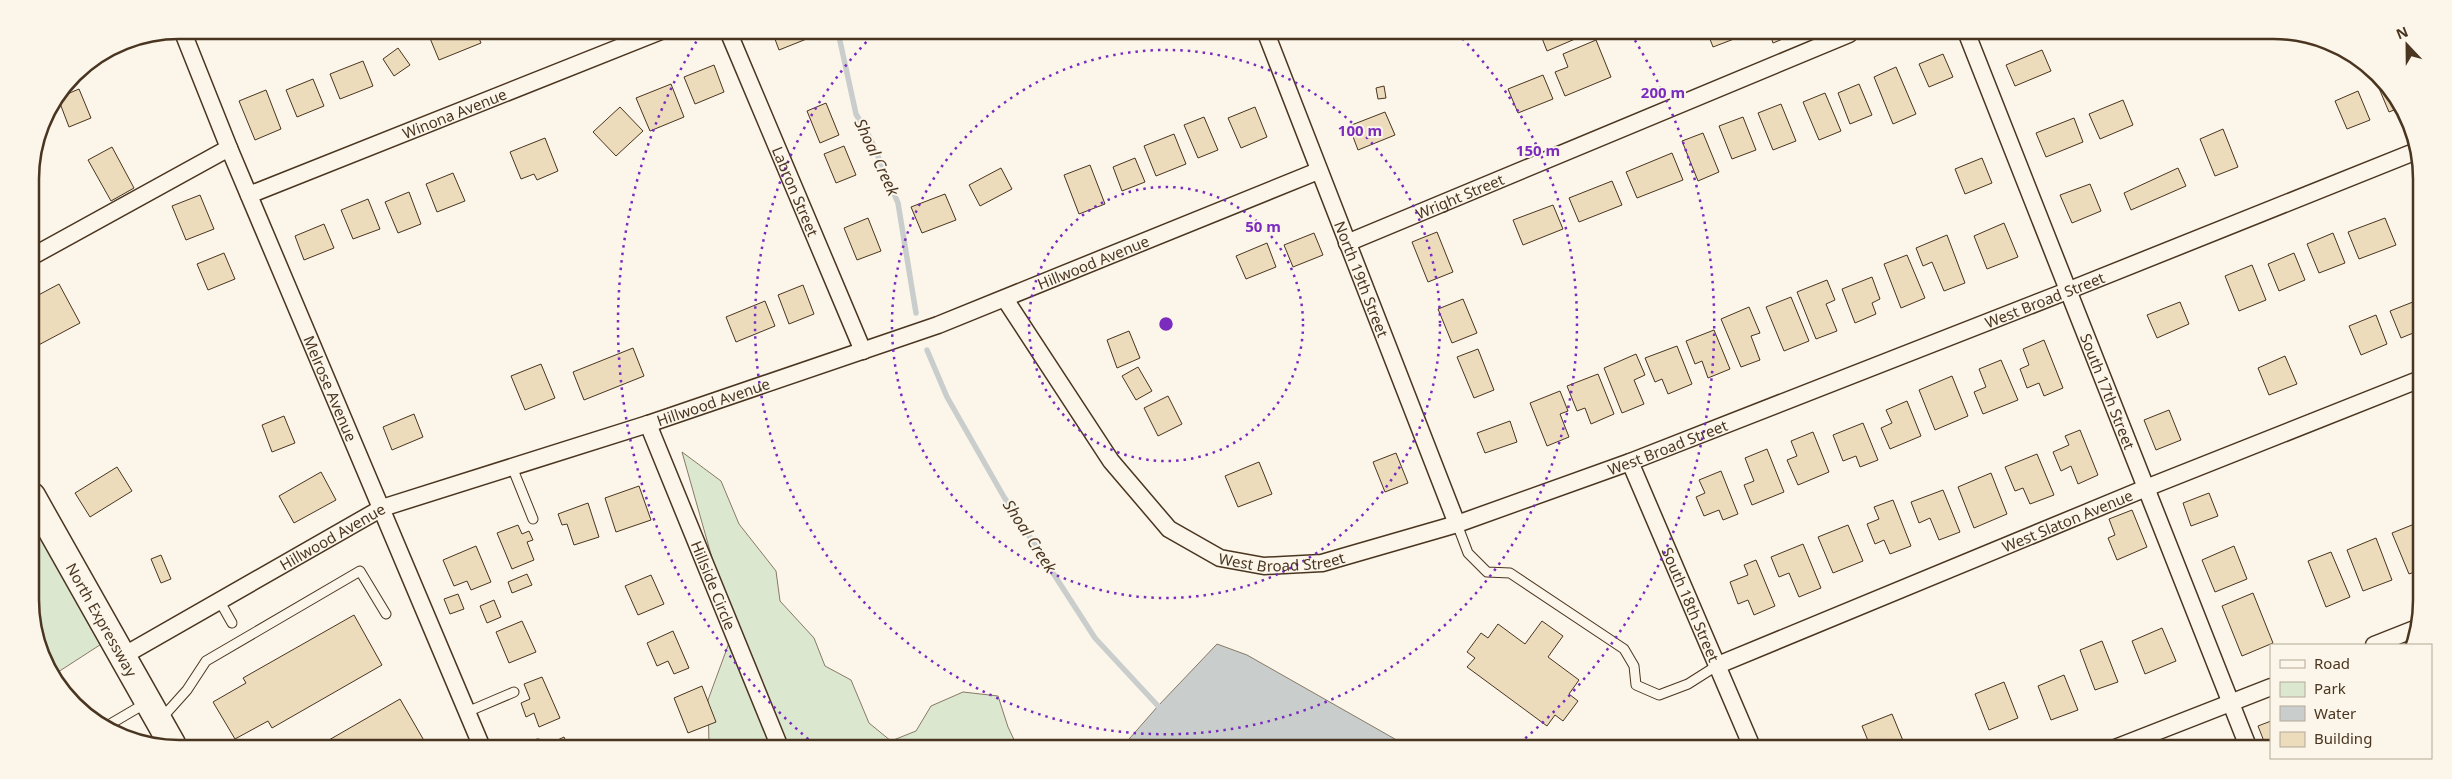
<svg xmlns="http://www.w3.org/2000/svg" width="2452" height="779" font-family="'Noto Sans',sans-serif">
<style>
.green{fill:#dce7d0;stroke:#887966}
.water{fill:#c9cecd;stroke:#887966}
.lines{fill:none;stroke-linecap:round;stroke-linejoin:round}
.stream{stroke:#c9cecd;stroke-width:5.5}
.building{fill:#ecdcbc;stroke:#4a3520}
.lane-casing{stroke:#4a3520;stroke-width:11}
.street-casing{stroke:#4a3520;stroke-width:19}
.primary-casing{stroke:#4a3520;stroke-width:29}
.lane{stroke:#fbf6e9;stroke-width:9}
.street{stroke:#fbf6e9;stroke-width:16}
.primary{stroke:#fbf6e9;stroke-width:26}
.ring{fill:none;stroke:#7b2cbf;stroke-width:2.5;stroke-dasharray:2.5 5}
.labels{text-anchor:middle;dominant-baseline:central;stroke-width:4;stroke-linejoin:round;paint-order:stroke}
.street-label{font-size:15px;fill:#4a3520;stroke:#fbf6e9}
.water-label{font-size:16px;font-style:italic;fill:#4a3520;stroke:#fbf6e9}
.rim{fill:none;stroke:#4a3520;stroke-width:2.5}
.centre{fill:#7b2cbf;stroke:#fbf6e9;stroke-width:2.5}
.ring-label{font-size:15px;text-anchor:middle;font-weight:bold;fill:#7b2cbf;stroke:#fbf6e9;stroke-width:4;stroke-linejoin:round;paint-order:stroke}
</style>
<rect width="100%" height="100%" fill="#fbf6e9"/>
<g class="green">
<path d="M682,452l39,29 18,43 37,47 4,30 34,37 11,28 26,14 18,43 22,18 25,-10 15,-25 32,-14 35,4 10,31 9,19 -308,-1 -1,-45 25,-68z"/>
<path d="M32,492l91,138 -68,44 -22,-45z"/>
</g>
<path class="water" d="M1217,644l30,11 162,92 -286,-1 35,-40z"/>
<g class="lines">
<g class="stream">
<path d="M838,32l18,82 14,24 28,65 18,110"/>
<path d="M927,350l20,47 57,100 91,141 63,68"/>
</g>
</g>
<g class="building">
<path d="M427,31h49l5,12 -42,17z"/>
<path d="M772,31l40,1 2,4 -35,14z"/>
<path d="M1540,33h33l2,6 -28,12z"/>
<path d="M1708,34h39l-34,13z"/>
<path d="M1770,34h19l1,2 -17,7z"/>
<path d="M1596,40l15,37 -46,19 -10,-24 13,-5 -5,-13z"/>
<path d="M398,48l12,17 -16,11 -11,-17z"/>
<path d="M2042,50l9,21 -36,15 -9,-21z"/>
<path d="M1943,54l10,23 -24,10 -10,-23z"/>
<path d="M363,61l10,25 -33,13 -10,-25z"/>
<path d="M714,65l10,27 -29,12 -11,-27z"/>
<path d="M1896,67l20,47 -23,10 -19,-47z"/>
<path d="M2375,73l10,8 14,27 -10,4 -16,-38z"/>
<path d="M1543,75l10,24 -35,14 -10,-24z"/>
<path d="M313,79l11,27 -27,11 -11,-27z"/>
<path d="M671,84l13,33 -34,14 -14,-33z"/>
<path d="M1859,84l13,31 -22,9 -12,-31z"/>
<path d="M1384,86l2,12 -8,1 -2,-11z"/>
<path d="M79,89l12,29 -22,9 -11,-29z"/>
<path d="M266,90l15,39 -26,11 -16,-39z"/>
<path d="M2358,91l12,29 -23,9 -12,-28z"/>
<path d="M1825,93l16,38 -22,9 -16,-38z"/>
<path d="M2123,100l10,25 -33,14 -11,-25z"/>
<path d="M826,103l13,32 -19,8 -13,-32z"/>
<path d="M1781,104l15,37 -23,9 -15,-37z"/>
<path d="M620,107l23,24 -27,25 -23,-24z"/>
<path d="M1255,107l12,30 -26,11 -13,-30z"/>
<path d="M1385,112l10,23 -37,15 -9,-24z"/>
<path d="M1204,117l14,33 -20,8 -14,-33z"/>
<path d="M1743,117l13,33 -24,9 -13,-33z"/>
<path d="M2074,118l9,24 -37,15 -10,-24z"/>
<path d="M2223,129l15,38 -23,9 -15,-37z"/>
<path d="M1703,133l16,39 -21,9 -16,-40z"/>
<path d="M1174,134l12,30 -30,12 -12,-30z"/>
<path d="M545,138l13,33 -21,9 -3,-6 -13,5 -11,-27z"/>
<path d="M844,146l12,29 -20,8 -12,-29z"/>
<path d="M112,147l22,41 -23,13 -23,-41z"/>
<path d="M1672,153l11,27 -46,18 -11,-26z"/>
<path d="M1135,158l10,24 -23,9 -9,-24z"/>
<path d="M1982,158l10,25 -27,11 -10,-25z"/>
<path d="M1090,165l15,39 -26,10 -15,-39z"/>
<path d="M1001,168l11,21 -32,17 -11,-21z"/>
<path d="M2178,168l8,18 -55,24 -7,-17z"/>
<path d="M453,173l12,28 -28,11 -11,-28z"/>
<path d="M1612,181l10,24 -43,17 -10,-24z"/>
<path d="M2090,184l11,27 -29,12 -12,-28z"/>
<path d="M409,192l12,32 -23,9 -13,-31z"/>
<path d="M945,194l11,26 -34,13 -11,-26z"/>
<path d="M200,195l14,34 -28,11 -14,-34z"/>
<path d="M368,199l12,30 -27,10 -12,-29z"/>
<path d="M1553,205l10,24 -40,16 -10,-25z"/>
<path d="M868,218l13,33 -24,9 -13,-32z"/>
<path d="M2385,218l11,27 -37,14 -11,-27z"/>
<path d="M2004,223l14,34 -31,12 -13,-33z"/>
<path d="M324,224l10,24 -30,12 -9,-24z"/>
<path d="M1437,232l16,40 -25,10 -16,-40z"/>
<path d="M1314,233l9,22 -30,12 -9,-22z"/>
<path d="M2333,233l12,30 -26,10 -12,-29z"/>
<path d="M1947,235l18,48 -21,8 -12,-29 -9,4 -7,-18z"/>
<path d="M1267,243l9,24 -30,12 -10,-23z"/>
<path d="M224,253l11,26 -27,11 -11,-26z"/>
<path d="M2294,253l11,27 -26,11 -11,-27z"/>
<path d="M1907,255l18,43 -24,10 -17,-44z"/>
<path d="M2252,265l14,35 -27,11 -14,-35z"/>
<path d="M1872,277l8,22 -8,4 4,11 -21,9 -13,-34z"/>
<path d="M1827,280l8,20 -9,4 11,27 -21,8 -19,-47z"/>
<path d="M59,284l21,39 -49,26v-50z"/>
<path d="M803,285l11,29 -25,10 -11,-29z"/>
<path d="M1791,297l18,44 -25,10 -18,-44z"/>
<path d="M1463,299l14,34 -25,10 -14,-34z"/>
<path d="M2418,300v31l-17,7 -11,-27z"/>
<path d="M765,301l10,25 -39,16 -10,-25z"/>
<path d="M2180,302l9,22 -32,14 -10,-23z"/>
<path d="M1749,307l11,26 -9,3 9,24 -19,7 -20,-48z"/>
<path d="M2376,315l11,29 -26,11 -12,-29z"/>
<path d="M1714,330l16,39 -22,9 -6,-17 -7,3 -9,-23z"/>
<path d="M1129,331l11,27 -23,10 -10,-28z"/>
<path d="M2044,340l19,48 -19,8 -5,-13 -12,5 -7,-19 9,-4 -6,-16z"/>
<path d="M1677,346l15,38 -24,10 -6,-15 -7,3 -10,-24z"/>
<path d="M633,348l11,28 -60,24 -11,-28z"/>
<path d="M1478,349l16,41 -20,8 -17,-41z"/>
<path d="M1636,354l9,21 -11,5 10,24 -22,9 -18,-45z"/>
<path d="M2285,356l12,28 -28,11 -11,-27z"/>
<path d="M2001,360l17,40 -35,14 -9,-22 12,-5 -7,-18z"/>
<path d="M541,364l14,34 -30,12 -14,-34z"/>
<path d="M1138,367l14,24 -16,9 -14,-24z"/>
<path d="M1598,374l16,40 -23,10 -6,-16 -8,3 -10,-25z"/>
<path d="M1952,376l16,40 -33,14 -16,-40z"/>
<path d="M1560,391l8,20 -8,3 9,23 -22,9 -17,-43z"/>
<path d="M1168,396l14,28 -24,12 -14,-28z"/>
<path d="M1907,401l14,35 -31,13 -9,-21 11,-5 -6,-13z"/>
<path d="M2169,410l12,30 -25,10 -12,-30z"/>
<path d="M414,414l9,23 -31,13 -9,-23z"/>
<path d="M284,416l11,27 -23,9 -10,-27z"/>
<path d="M1510,421l7,21 -32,11 -8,-20z"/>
<path d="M1863,423l15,37 -18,7 -4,-11 -13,5 -10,-26z"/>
<path d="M2080,430l18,45 -20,9 -7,-18 -10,5 -8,-19 16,-7 -4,-9z"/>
<path d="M1813,432l16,40 -31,13 -11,-25 10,-4 -6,-15z"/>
<path d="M1767,449l17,43 -32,13 -8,-20 10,-4 -9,-23z"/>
<path d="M1396,453l12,30 -23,9 -12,-30z"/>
<path d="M2037,454l17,41 -24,9 -7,-16 -8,3 -10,-24z"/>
<path d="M1259,462l13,32 -34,13 -13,-31z"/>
<path d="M117,467l15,24 -42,26 -15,-24z"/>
<path d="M1721,471l17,43 -15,6 -4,-10 -15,6 -8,-19 9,-4 -6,-13z"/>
<path d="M321,472l15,28 -42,23 -15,-27z"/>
<path d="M1991,473l16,41 -33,14 -16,-41z"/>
<path d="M639,486l12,34 -35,12 -11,-34z"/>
<path d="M1943,490l17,42 -21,8 -9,-22 -11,5 -8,-21z"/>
<path d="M2209,493l9,23 -27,10 -8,-23z"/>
<path d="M1893,500l18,46 -21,8 -6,-14 -9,4 -8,-20 12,-5 -5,-12z"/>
<path d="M588,503l11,34 -25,8 -7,-21 -5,1 -4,-11z"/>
<path d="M2132,510l15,37 -30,13 -9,-22 7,-3 -6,-16z"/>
<path d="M2417,523v48l-8,3 -17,-41z"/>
<path d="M518,525l4,9 7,-3 4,9 -6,2 7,18 -22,9 -15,-36z"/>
<path d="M1848,525l15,36 -30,12 -15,-36z"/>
<path d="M2376,538l16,42 -29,11 -16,-41z"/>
<path d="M1803,544l18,44 -22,9 -10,-24 -10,4 -8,-20z"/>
<path d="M476,546l15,36 -20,8 -4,-9 -13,5 -11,-26z"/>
<path d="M2234,546l13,33 -32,13 -13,-32z"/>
<path d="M2331,552l19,45 -24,10 -18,-46z"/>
<path d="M161,555l10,24 -10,4 -10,-24z"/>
<path d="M1756,560l19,46 -21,9 -6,-15 -10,4 -8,-22 18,-7 -4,-10z"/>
<path d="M527,574l5,11 -20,8 -4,-11z"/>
<path d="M651,575l13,29 -26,11 -13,-29z"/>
<path d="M2253,593l20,50 -31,13 -20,-50z"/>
<path d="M458,594l6,15 -14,5 -6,-15z"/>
<path d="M494,600l7,17 -14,6 -7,-17z"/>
<path d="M354,615l28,50 -110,63 -4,-7 -33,18 -22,-37 33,-19 -3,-5z"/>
<path d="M522,621l14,31 -27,11 -13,-31z"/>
<path d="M1542,621l21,15 -15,21 31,23 -10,14 9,7 -15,20 -8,-6 -8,11 -80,-59 8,-9 -8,-6 14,-19 7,5 10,-14 27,20z"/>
<path d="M2162,628l14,33 -31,13 -13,-33z"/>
<path d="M673,631l16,37 -15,6 -6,-13 -11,5 -10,-23z"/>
<path d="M2102,641l16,41 -23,8 -15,-40z"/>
<path d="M2064,675l14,35 -27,10 -13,-34z"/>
<path d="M542,677l18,41 -21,9 -5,-14 -8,4 -5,-14 9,-4 -6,-15z"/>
<path d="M2004,682l14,36 -29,12 -14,-36z"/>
<path d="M702,686l14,36 -28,11 -14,-35z"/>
<path d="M400,699l26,45h-104z"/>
<path d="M1892,714l14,34h-35l-9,-22z"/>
<path d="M2271,721v28h-4l-9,-23z"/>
<path d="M564,737l3,7 9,-4 2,5h-31z"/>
</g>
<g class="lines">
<g class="lane-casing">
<g id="lane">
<path d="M512,467l21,52"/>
<path d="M1457,524l11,29 19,19 23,1 114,76 10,17 2,19 23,10 29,-11 30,-19"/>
<path d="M219,600l13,23"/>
<path d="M467,712l47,-20"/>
<path d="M161,719l26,-29 19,-29 154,-90 26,43"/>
<path d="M108,729l4,-6 34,-20"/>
<path d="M535,745l3,-1"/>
</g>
</g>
<g class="street-casing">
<g id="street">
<path id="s1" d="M182,30l47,118 252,597"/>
<path id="s2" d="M728,31l135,320"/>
<path id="s3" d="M1266,33l191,491"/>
<path id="s4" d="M1967,34l282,715"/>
<path id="s5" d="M249,195l412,-164"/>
<path id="s6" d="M1347,243l502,-209"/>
<path d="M31,257l198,-109"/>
<path id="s7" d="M1005,299l106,162 58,68 51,29 44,8 58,-3 135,-39 173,-62 437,-171 352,-141"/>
<path id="s8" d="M648,424l131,321"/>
<path id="s9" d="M1630,462l122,285"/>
<path d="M2374,645l43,-17"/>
<path id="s10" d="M123,656l259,-148 266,-84 290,-99 380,-154"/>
<path id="s11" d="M1718,665l428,-177 272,-108"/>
<path d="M2115,748l156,-61"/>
</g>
</g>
<g class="primary-casing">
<g id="primary">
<path id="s12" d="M32,496l140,248"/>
</g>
</g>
<use href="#lane" class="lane"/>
<use href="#street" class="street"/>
<use href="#primary" class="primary"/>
</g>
<g class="ring">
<circle cx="1166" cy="324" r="137"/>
<circle cx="1166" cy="324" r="274"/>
<path d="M1457 33A411 411 0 1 1 875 33"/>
<path d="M814 744A548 548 0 0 1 701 34M1631 34A548 548 0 0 1 1515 747"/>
</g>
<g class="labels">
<g class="street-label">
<text stroke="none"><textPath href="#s5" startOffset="221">Winona Avenue</textPath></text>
<text stroke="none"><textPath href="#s2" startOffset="174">Labron Street</textPath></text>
<text stroke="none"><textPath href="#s6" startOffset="122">Wright Street</textPath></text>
<text stroke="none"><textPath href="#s10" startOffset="1051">Hillwood Avenue</textPath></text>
<text stroke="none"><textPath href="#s3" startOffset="264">North 19th Street</textPath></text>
<text stroke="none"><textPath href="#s7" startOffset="1214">West Broad Street</textPath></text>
<text stroke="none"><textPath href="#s1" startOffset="388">Melrose Avenue</textPath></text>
<text stroke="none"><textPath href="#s4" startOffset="384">South 17th Street</textPath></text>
<text stroke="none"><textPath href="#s10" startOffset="646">Hillwood Avenue</textPath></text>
<text stroke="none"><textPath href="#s7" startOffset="809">West Broad Street</textPath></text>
<text stroke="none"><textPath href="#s11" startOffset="378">West Slaton Avenue</textPath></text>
<text stroke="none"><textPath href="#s10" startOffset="241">Hillwood Avenue</textPath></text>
<text stroke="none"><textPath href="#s7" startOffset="404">West Broad Street</textPath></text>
<text stroke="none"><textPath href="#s8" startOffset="174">Hillside Circle</textPath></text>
<text stroke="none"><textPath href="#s9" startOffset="155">South 18th Street</textPath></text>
<text stroke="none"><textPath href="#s12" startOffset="142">North Expressway</textPath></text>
</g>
<g class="water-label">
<text transform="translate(877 157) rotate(65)">Shoal Creek</text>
<text transform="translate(1030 536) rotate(57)">Shoal Creek</text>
</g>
</g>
<path d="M0 0H2452V779H0ZM179 39H2273A140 140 0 0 1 2413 179V600A140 140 0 0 1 2273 740H179A140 140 0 0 1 39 600V179A140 140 0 0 1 179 39Z" fill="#fbf6e9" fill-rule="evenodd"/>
<path class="rim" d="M179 39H2273A140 140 0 0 1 2413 179V600A140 140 0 0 1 2273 740H179A140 140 0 0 1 39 600V179A140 140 0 0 1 179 39Z"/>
<circle cx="1166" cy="324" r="8" class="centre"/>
<g class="ring-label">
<text x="1663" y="98">200 m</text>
<text x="1360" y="136">100 m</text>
<text x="1538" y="156">150 m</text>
<text x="1263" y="232">50 m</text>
</g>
<rect x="2270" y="644" width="162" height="115" fill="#fbf6e9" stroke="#b4a999"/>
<rect x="2280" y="660" width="25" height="8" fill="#fbf6e9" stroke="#b4a999"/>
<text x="2314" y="669" font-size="15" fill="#4a3520">Road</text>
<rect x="2280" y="682" width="25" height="15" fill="#dce7d0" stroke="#b4a999"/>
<text x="2314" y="694" font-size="15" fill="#4a3520">Park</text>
<rect x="2280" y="706" width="25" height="15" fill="#c9cecd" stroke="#b4a999"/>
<text x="2314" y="719" font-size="15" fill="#4a3520">Water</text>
<rect x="2280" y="732" width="25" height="15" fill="#ecdcbc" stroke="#b4a999"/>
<text x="2314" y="744" font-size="15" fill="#4a3520">Building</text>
<g transform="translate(2407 45) rotate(338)" stroke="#fbf6e9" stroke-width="4" paint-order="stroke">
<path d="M0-4L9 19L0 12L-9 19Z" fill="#4a3520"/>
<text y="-8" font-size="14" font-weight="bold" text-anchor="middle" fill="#4a3520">N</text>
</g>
</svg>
